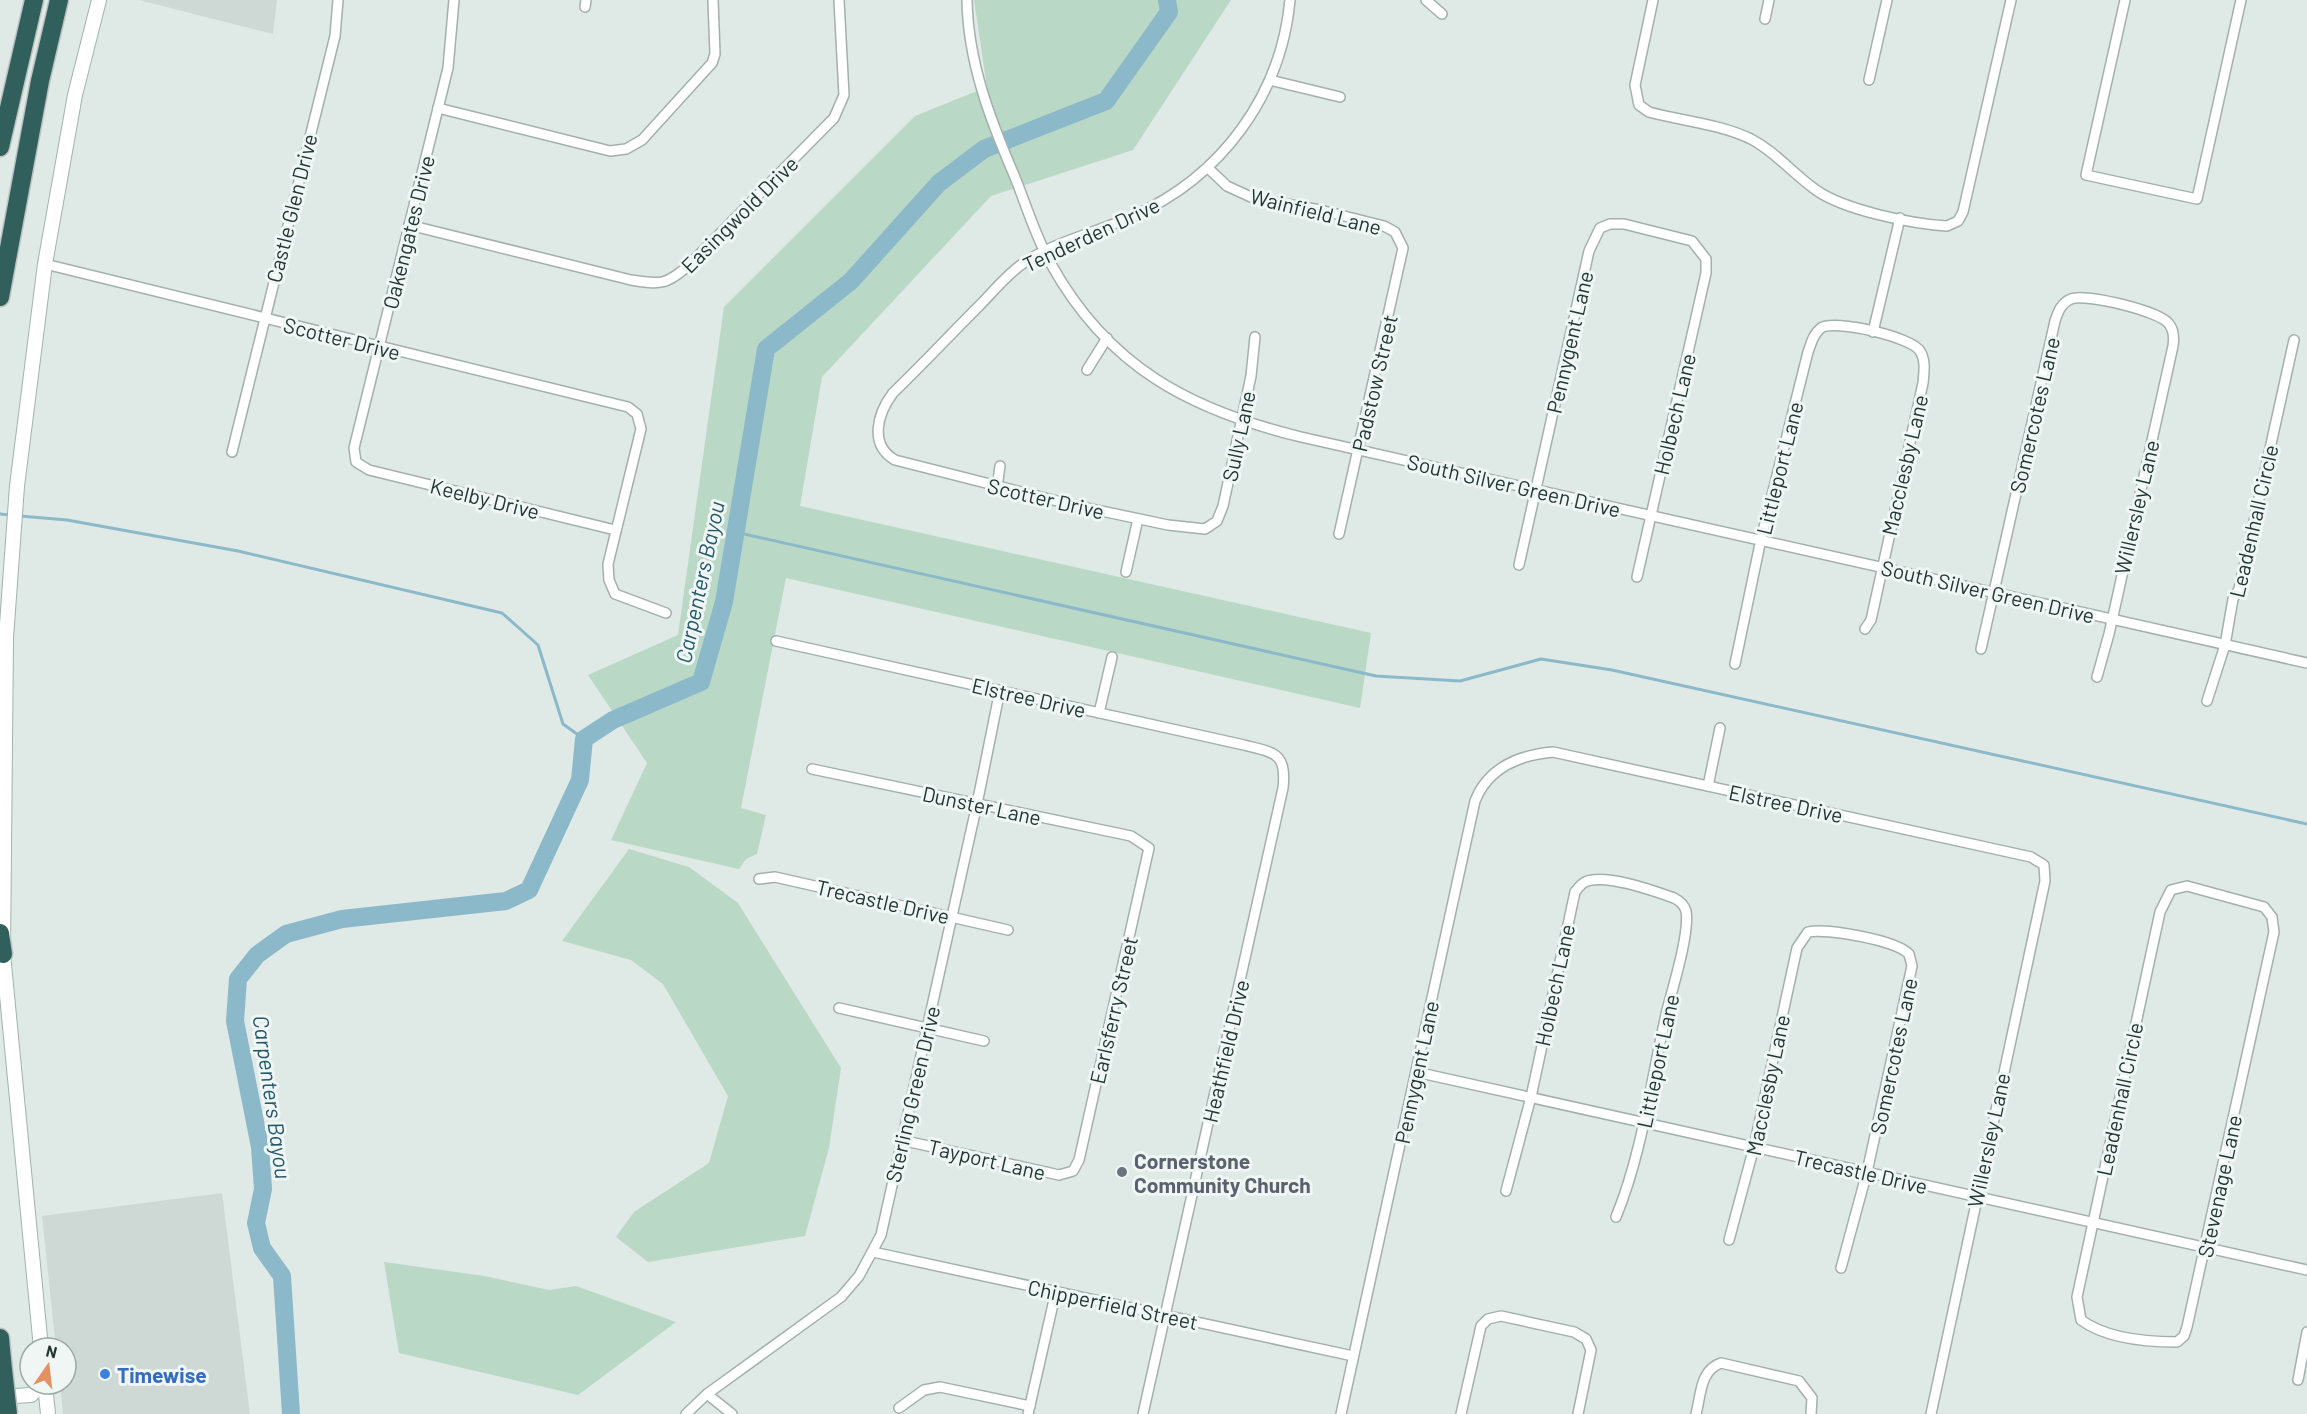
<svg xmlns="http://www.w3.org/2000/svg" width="2307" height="1414" font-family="Barlow,sans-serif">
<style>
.built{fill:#ced9d5}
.green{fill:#bad8c6}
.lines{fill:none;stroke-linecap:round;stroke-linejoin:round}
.stream{stroke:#8cb9c9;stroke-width:3}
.river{stroke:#8cb9c9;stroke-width:18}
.minor-casing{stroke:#a3b0ad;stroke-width:12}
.secondary-casing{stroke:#a0b3af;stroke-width:16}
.motorway-casing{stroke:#bdc3c2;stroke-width:21}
.minor{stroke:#fff;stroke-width:9}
.secondary{stroke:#fff;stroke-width:14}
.motorway{stroke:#31605c;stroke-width:18}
.motorway-bridge-casing{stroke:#bdc3c2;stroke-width:21;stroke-linecap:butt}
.motorway-bridge{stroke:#31605c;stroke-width:18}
.worship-dot{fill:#6b7280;stroke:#eff6f3;stroke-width:2}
.shop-dot{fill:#3f7fe0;stroke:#eff6f3;stroke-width:2}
.labels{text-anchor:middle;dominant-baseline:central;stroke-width:6;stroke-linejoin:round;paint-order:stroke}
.street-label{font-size:21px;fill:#223734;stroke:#eff6f3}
.worship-label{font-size:21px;font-weight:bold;fill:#5b616d;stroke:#eff6f3;text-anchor:start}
.shop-label{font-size:21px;font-weight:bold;fill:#366cbe;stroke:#eff6f3;text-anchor:start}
.water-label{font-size:22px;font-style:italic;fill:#23586d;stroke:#eff6f3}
</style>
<rect width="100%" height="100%" fill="#dfe9e6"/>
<g class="built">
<path d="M139,0h138l-4,34z"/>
<path d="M222,1193l28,221h-187l-3,-30h6v-36h-10l-14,-132z"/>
</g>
<g class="green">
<path d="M974,0h257l-98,150 -142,46 -169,181 -22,129 571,127 -11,75 -574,-130 -45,230 25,7 -9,39 -11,5 -7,10 -128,-29 36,-77 -59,-88 90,-40 46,-328 191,-191 72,-29z"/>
<path d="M629,849l60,18 49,36 103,165 -12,80 -24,88 -157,26 -32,-25 18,-25 75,-49 19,-67 -65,-112 -32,-24 -69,-19z"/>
<path d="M384,1262l100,14 65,14 27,-4 100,36 -98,73 -179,-42z"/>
</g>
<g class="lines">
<g class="stream">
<path d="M0,514l10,1"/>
<path d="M20,516l47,4 171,31 264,62 36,32 25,79 21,15"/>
<path d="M735,532l641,144 84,5 81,-22 71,11 695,154"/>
</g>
<path class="river" d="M291,1414l-9,-138 -20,-28 -6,-25 7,-34 -3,-42 -25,-126 3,-42 19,-24 29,-21 56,-15 164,-18 23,-11 51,-110 4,-41 29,-19 88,-38 23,-80 42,-253 85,-68 88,-98 45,-34 122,-48 63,-89 -2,-12"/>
<g class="minor-casing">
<g id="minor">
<path d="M454,0l-6,68 -94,380 2,14 13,8 246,60"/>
<path d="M967,0c1,62 23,119 47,175 12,29 21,61 37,89 57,103 139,146 250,173l1006,226"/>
<path d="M1426,0l16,14"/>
<path d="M1653,0l-18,85 4,20 10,7c33,9 71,12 102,27 25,13 42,35 65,51 28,20 96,34 131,36l11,-5 5,-9 48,-212"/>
<path d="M2125,0l-39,175 111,24 44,-199"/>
<path d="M585,7l1,-7"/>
<path d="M1765,19l4,-19"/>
<path d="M1270,80l70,17"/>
<path d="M1869,80l18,-80"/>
<path d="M438,108l172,43 16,-2 16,-9 70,-77 3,-9 -2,-54"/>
<path d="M1208,168l19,18 26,12 67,12 64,16 11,6 8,16 -64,286"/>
<path d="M409,225l222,55c30,5 36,5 59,-16l144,-146 10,-23 -5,-95"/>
<path d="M45,264l583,143 9,7 4,15 -33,135 1,16 6,14 51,19"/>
<path d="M1873,332l27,-114"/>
<path d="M1255,337l-4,39 -28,130 -6,15 -12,8 -37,-4 -95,-20 -178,-45c-26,-15 -18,-46 -2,-67 29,-28 57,-58 86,-87 14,-14 28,-32 46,-44 32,-21 73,-30 108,-46 88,-39 148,-120 157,-216"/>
<path d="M1087,370l20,-32"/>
<path d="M232,452l103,-416 3,-36"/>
<path d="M997,488l3,-22"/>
<path d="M1519,565l70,-314 11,-23 10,-4h14l68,17 14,18v14l-69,304"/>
<path d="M1126,572l12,-53"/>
<path d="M776,641l468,104c30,8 43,7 39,43l-140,626"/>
<path d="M1981,649l74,-328c3,-9 6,-18 16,-22 14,-6 89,12 98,25 5,6 5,15 4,22l-64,288 -12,43"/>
<path d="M1735,664l26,-125 47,-187c3,-8 5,-18 13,-24 13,-9 91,9 99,23 6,9 4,22 3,32l-52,237 -6,9"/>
<path d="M2207,701l18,-56 8,-46 6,-10 55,-249"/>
<path d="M1099,713l13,-56"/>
<path d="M812,769l319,67 18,12 -70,312 -6,11 -14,4 -158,-35"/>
<path d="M1708,786l12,-58"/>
<path d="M759,879l16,-2 233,53"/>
<path d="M2187,886l77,21 8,10 2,15 -87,395 -3,9 -7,6c-31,0 -70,-3 -96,-22l-4,-23 83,-385 11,-22z"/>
<path d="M839,1008l145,33"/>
<path d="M1416,1072l891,198"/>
<path d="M1506,1191l25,-94 44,-205c3,-4 6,-8 10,-10 20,-9 69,9 89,16 6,3 10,6 12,13 4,21 -13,76 -19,99 -16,69 -24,141 -51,207"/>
<path d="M1729,1240l25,-93 43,-199 11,-16c19,-4 87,8 101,22l3,12 -45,206 -26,96"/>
<path d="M873,1252l480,104"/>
<path d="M2298,1380l9,-48"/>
<path d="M707,1394l25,20"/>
<path d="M899,1408l25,-18 16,-3 90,19"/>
<path d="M686,1414l21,-20 134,-97 18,-21 22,-41 96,-431 23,-114"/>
<path d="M1028,1414l28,-123"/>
<path d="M1341,1414l134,-613c13,-33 44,-46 78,-49l478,105 13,8 1,16 -114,533"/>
<path d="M1461,1414l20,-88 7,-7 13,-3 73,16 12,7 5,11 -13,64"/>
<path d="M1696,1414c5,-19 4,-44 25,-51l78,18 13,17 -1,16"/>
</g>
</g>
<g class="secondary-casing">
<g id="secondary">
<path d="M41,1348l-38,-394 3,-316 11,-152 28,-222 30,-169 24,-95"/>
<path d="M45,1384l3,30"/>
<path d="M0,1397l31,-2 11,-11"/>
</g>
</g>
<g class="motorway-casing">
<g id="motorway">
<path d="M0,147l34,-147"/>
<path d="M0,297l40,-216 19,-81"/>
<path d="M0,933l3,21"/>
<path d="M0,1338l2,22"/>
</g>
</g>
<use href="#minor" class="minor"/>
<use href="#secondary" class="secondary"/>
<use href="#motorway" class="motorway"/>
<g class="motorway-bridge-casing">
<path id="motorway-bridge" d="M2,1360l6,54"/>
</g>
<use href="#motorway-bridge" class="motorway-bridge"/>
</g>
<circle class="worship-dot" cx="1122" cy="1172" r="6"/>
<circle class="shop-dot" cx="105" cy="1374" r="6"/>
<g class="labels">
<g class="street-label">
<text transform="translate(291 208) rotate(-76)">Castle Glen Drive</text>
<text transform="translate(1316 211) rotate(14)">Wainfield Lane</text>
<text transform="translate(739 214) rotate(-45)">Easingwold Drive</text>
<text transform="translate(408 232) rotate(-76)">Oakengates Drive</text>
<text transform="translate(1091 234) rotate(-25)">Tenderden Drive</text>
<text transform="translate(342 338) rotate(14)">Scotter Drive</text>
<text transform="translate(1569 342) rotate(-77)">Pennygent Lane</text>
<text transform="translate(1374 383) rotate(-77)">Padstow Street</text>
<text transform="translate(1674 414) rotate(-77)">Holbech Lane</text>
<text transform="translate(2034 415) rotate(-77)">Somercotes Lane</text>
<text transform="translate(1238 436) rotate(-78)">Sully Lane</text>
<text transform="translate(1904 465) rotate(-77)">Macclesby Lane</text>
<text transform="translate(1779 468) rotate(-76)">Littleport Lane</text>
<text transform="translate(1514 485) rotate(13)">South Silver Green Drive</text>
<text transform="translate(485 498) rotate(14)">Keelby Drive</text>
<text transform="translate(1046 498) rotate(13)">Scotter Drive</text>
<text transform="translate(2136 507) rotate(-77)">Willersley Lane</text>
<text transform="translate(2253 521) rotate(-77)">Leadenhall Circle</text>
<text transform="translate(1988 591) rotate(13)">South Silver Green Drive</text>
<text transform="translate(1029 697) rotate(13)">Elstree Drive</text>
<text transform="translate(1786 803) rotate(12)">Elstree Drive</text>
<text transform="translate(982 805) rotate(12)">Dunster Lane</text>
<text transform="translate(883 901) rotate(13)">Trecastle Drive</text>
<text transform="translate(1554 985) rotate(-78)">Holbech Lane</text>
<text transform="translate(1113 1010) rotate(-77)">Earlsferry Street</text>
<text transform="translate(1225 1051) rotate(-77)">Heathfield Drive</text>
<text transform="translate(1893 1056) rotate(-78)">Somercotes Lane</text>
<text transform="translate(1657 1061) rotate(-78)">Littleport Lane</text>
<text transform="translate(1416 1072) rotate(-78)">Pennygent Lane</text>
<text transform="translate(1767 1085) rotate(-78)">Macclesby Lane</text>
<text transform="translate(912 1094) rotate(-77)">Sterling Green Drive</text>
<text transform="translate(2119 1099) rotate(-78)">Leadenhall Circle</text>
<text transform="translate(1988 1140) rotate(-78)">Willersley Lane</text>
<text transform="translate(987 1159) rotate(13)">Tayport Lane</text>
<text transform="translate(1861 1171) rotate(13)">Trecastle Drive</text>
<text transform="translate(2219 1186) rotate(-78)">Stevenage Lane</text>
<text transform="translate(1113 1304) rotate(12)">Chipperfield Street</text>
</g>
<g class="worship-label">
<text x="1134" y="1160">Cornerstone<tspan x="1134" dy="24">Community Church</tspan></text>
</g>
<g class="shop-label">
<text x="117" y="1374">Timewise</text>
</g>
<g class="water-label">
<text transform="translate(699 582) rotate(-78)">Carpenters Bayou</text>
<text transform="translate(273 1097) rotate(82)">Carpenters Bayou</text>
</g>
</g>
<g transform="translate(48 1366) rotate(14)"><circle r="28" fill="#eff6f3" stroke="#9daaa7" stroke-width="1.5"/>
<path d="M0-4.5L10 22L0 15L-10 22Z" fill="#e39163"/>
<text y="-9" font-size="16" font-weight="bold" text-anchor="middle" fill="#223734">N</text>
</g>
</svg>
